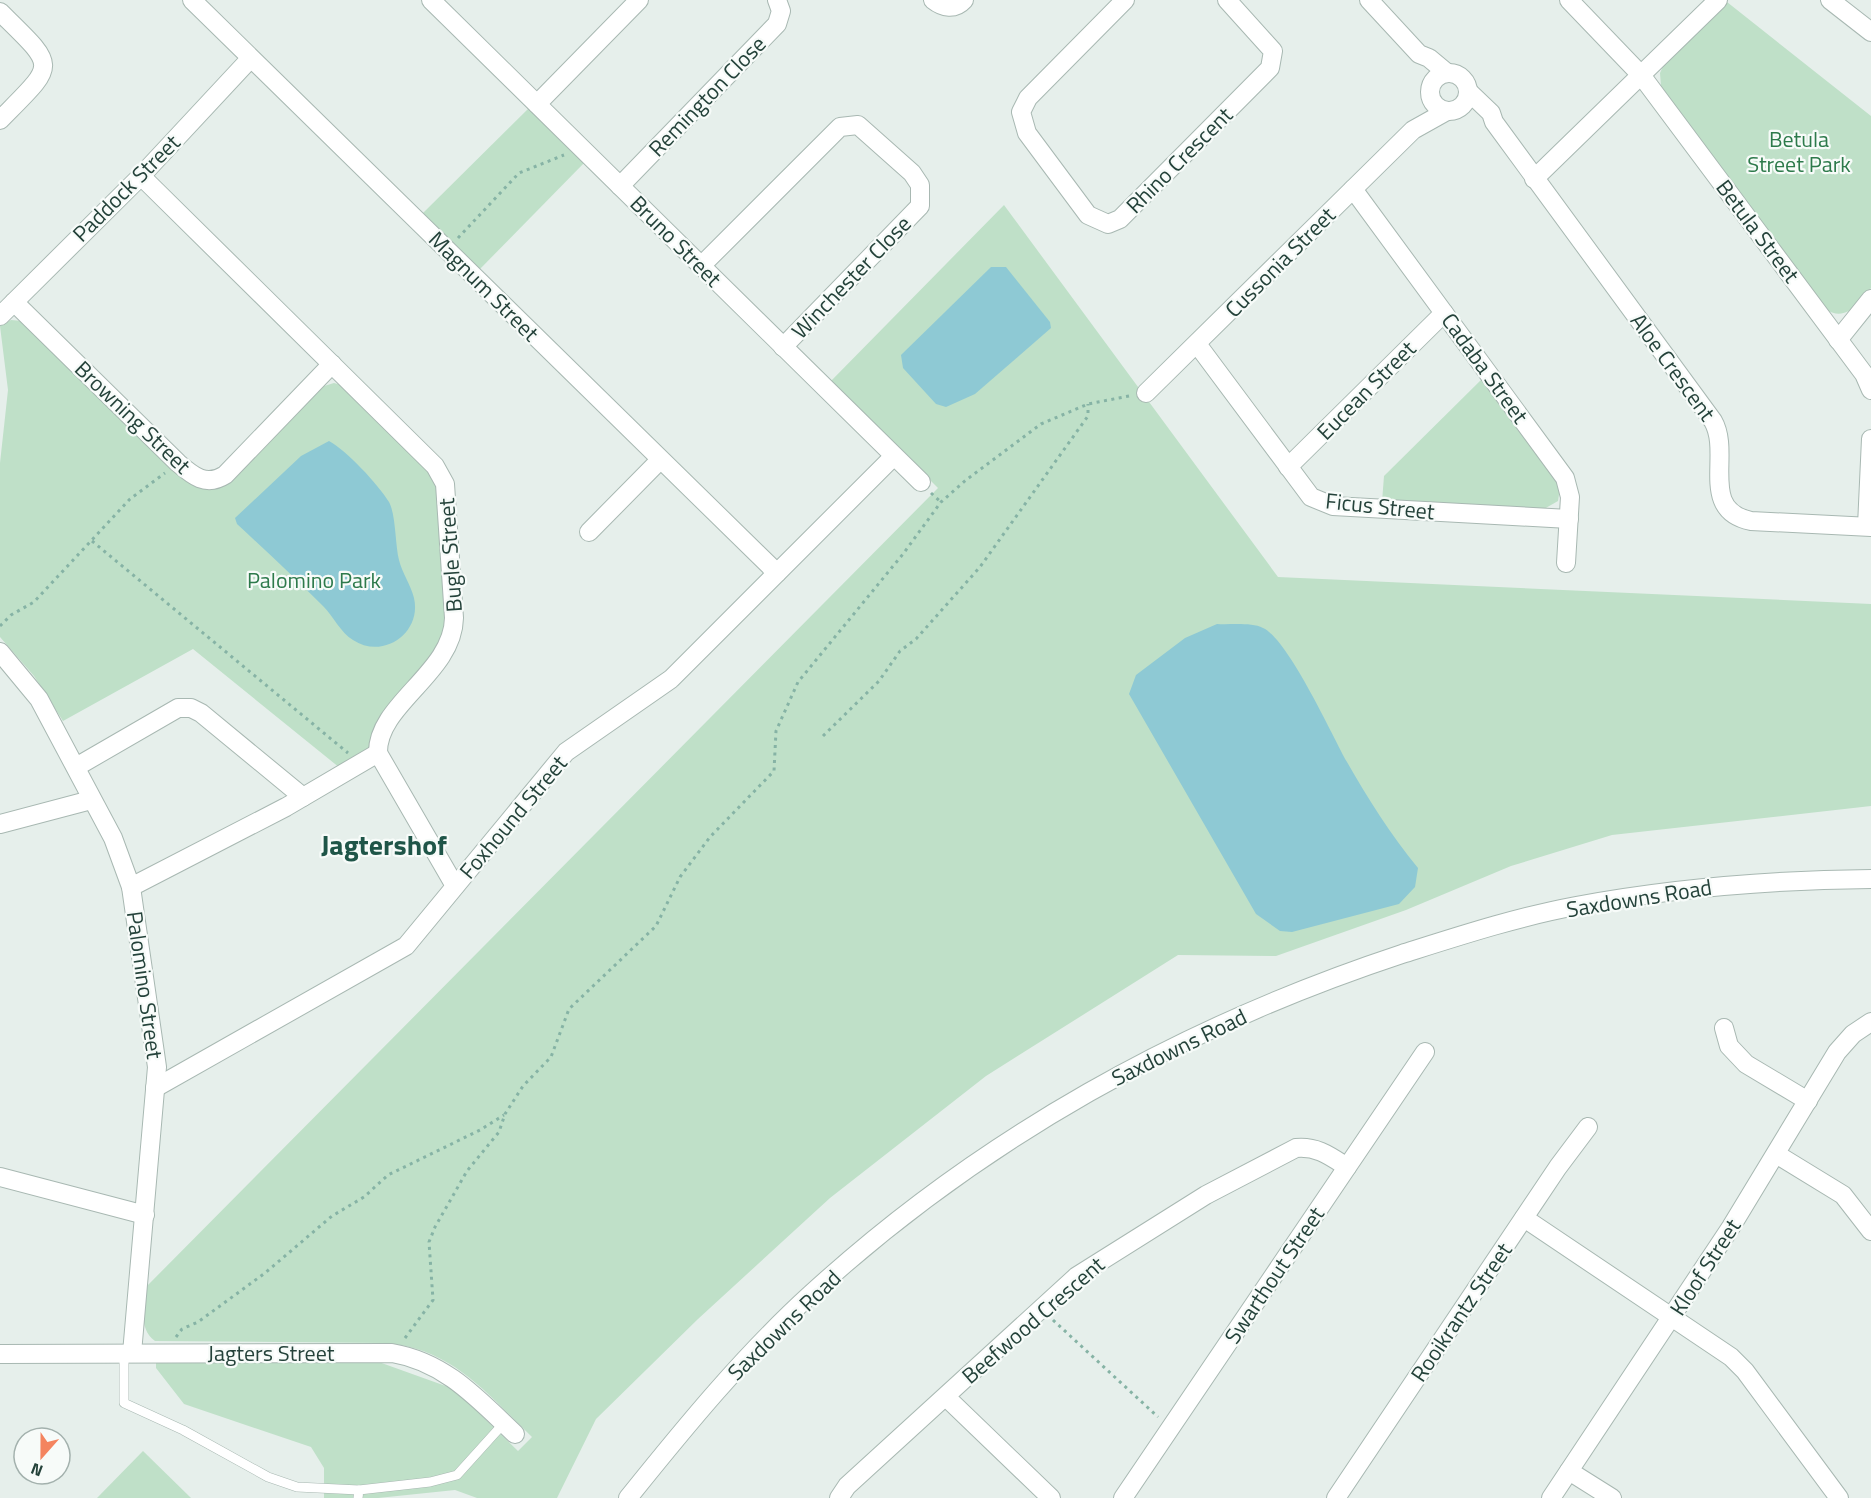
<svg xmlns="http://www.w3.org/2000/svg" width="1871" height="1498" font-family="'Titillium Web',sans-serif">
<style>
.green{fill:#bfe0c8}
.water{fill:#8ec9d4}
.lines{fill:none;stroke-linecap:round;stroke-linejoin:round}
.service-casing{stroke:#a8b8b2;stroke-width:10}
.minor-casing{stroke:#a8b8b2;stroke-width:20}
.tertiary-casing{stroke:#a8b8b2;stroke-width:20}
.path{stroke:#86b3a5;stroke-width:3;stroke-dasharray:3 4.5;stroke-linecap:butt}
.service{stroke:#fff;stroke-width:9}
.minor{stroke:#fff;stroke-width:18}
.tertiary{stroke:#fff;stroke-width:18}
.labels{text-anchor:middle;dominant-baseline:central;stroke-width:4.5;stroke-linejoin:round;paint-order:stroke}
.street-label{font-size:22px;fill:#24423a;stroke:#f7fbf9}
.park-label{font-size:22px;fill:#2d7a4b;stroke:#f7fbf9}
.district-label{font-size:28px;font-weight:bold;fill:#1f5548;stroke:#f7fbf9}
</style>
<rect width="100%" height="100%" fill="#e6efeb"/>
<g class="green">
<path d="M1727,2l144,114v172c-12,15 -25,35 -46,21l-164,-223 -1,-13 5,-11z"/>
<path d="M530,107l55,55 -106,108 -57,-56z"/>
<path d="M1004,205l274,372 593,27v202l-259,29 -101,31 -105,44 -130,46 -98,-1 -192,121 -156,122 -132,121 -102,100 -39,79h-80l-22,-8 -77,8h-54v-30l-13,-21 -127,-43 -28,-36v-6l220,-1 78,28 64,62 14,-14c-46,-44 -79,-88 -146,-94l-231,-2c-18,-13 -10,-37 -8,-55l791,-798 -107,-107z"/>
<path d="M11,320l11,1 178,167 121,-101 13,-4 7,2 85,81 11,20 10,135 -2,15 -78,114 -27,18 -147,-119 -130,72 -29,-45 -34,-39v-174l8,-73 -8,-64z"/>
<path d="M1484,377l77,104 -3,20 -14,8 -162,-7 2,-26z"/>
<path d="M143,1451l48,47h-94z"/>
</g>
<g class="water">
<path d="M991,267h15l44,55 1,6 -76,66 -29,13 -10,-3 -33,-36 -2,-13z"/>
<path d="M329,441c17,9 49,43 60,61 7,13 6,42 10,58 3,13 12,25 15,38 8,35 -31,62 -61,42 -12,-7 -20,-24 -30,-34 -28,-28 -57,-55 -86,-82l-2,-6 66,-62z"/>
<path d="M1217,624c13,1 34,-2 46,4 25,11 69,107 84,134 21,37 44,73 71,106l-3,19 -16,17 -107,28 -12,-1 -24,-17 -127,-220 7,-19 49,-37z"/>
</g>
<g class="lines">
<g class="service-casing">
<g id="service">
<path d="M124,1353v50l59,27 85,47 29,10 62,3"/>
<path d="M358,1498l1,-8 71,-8 27,-7 47,-52"/>
</g>
</g>
<g class="minor-casing">
<g id="minor">
<path d="M192,0l585,573"/>
<path d="M431,0l490,482"/>
<path d="M933,0c10,8 22,10 31,0"/>
<path d="M1125,0l-97,98 -7,14 6,21 61,82 20,9 12,-5 150,-151 3,-17 -46,-51"/>
<path d="M1369,0l50,54 10,4 18,15"/>
<path d="M1569,0l72,75 223,299 7,16"/>
<path d="M1830,0l41,32"/>
<path d="M0,12c58,57 57,50 0,108"/>
<circle cx="1449" cy="92" r="19"/>
<path d="M1468,91l23,22 3,9 219,299c19,33 -15,89 38,100l120,6"/>
<path d="M537,104l102,-104"/>
<path d="M141,176l294,290 10,18 9,134c-1,55 -77,86 -76,135"/>
<path d="M1534,179l184,-179"/>
<path d="M620,186l157,-162 4,-13 -4,-11"/>
<path d="M1353,189l212,289 5,19 -4,66"/>
<path d="M701,266l139,-139 18,-2 54,48 8,12v21l-137,141"/>
<path d="M14,302l164,161c15,13 28,24 47,12l107,-111"/>
<path d="M0,316l141,-140 109,-117"/>
<path d="M1838,340l33,-41"/>
<path d="M1197,344l114,153 22,9 236,13"/>
<path d="M1146,393l267,-263 34,-19"/>
<path d="M1288,467l156,-154"/>
<path d="M1867,526l4,-87"/>
<path d="M589,532l71,-72"/>
<path d="M0,652l39,47 74,139 18,49 26,180 -25,286"/>
<path d="M378,753l77,133"/>
<path d="M76,767l102,-59h13l10,5 102,84"/>
<path d="M0,824l91,-24"/>
<path d="M131,887l155,-80 92,-54"/>
<path d="M1724,1028l5,18 17,18 62,37"/>
<path d="M155,1088l251,-142 160,-194 105,-73 223,-223"/>
<path d="M1776,1154l67,41 28,36"/>
<path d="M0,1177l145,38"/>
<path d="M1524,1218l207,139 14,14 94,127"/>
<path d="M0,1354l392,-1c53,9 85,45 123,81"/>
<path d="M946,1397l105,101"/>
<path d="M1569,1471l43,27"/>
<path d="M839,1498l8,-12 230,-210 129,-81 90,-47c21,-2 34,8 51,19"/>
<path d="M1123,1498l302,-446"/>
<path d="M1336,1498l222,-331 30,-40"/>
<path d="M1551,1498l180,-271 106,-175 16,-18 18,-12"/>
</g>
</g>
<g class="tertiary-casing">
<path id="tertiary" d="M628,1498c57,-71 116,-143 183,-204 170,-156 373,-268 591,-340 57,-18 115,-37 174,-48 97,-18 196,-26 295,-27"/>
</g>
<g class="path">
<path d="M458,238l61,-65 45,-18"/>
<path d="M931,493l10,9"/>
<path d="M92,541l256,212"/>
<path d="M0,626l11,-11 23,-13 96,-103 35,-26"/>
<path d="M823,736l56,-55 21,-30 16,-12 64,-72 108,-151v-12"/>
<path d="M1053,1320l105,97"/>
<path d="M176,1337l6,-8 16,-7 67,-49 67,-57 32,-19 24,-22 92,-45 24,-15"/>
<path d="M405,1338l28,-38 -4,-58 6,-15 32,-56 32,-39 6,-18 18,-28 28,-29 18,-48 87,-83 24,-49 30,-40 64,-66 2,-40 22,-49 105,-128 38,-52 25,-22 75,-56 47,-20 41,-8"/>
</g>
<use href="#service" class="service"/>
<use href="#minor" class="minor"/>
<use href="#tertiary" class="tertiary"/>
</g>
<g class="labels">
<g class="street-label">
<text transform="translate(707 96) rotate(-46)">Remington Close</text>
<text transform="translate(1179 160) rotate(-45)">Rhino Crescent</text>
<text transform="translate(126 188) rotate(-45)">Paddock Street</text>
<text transform="translate(1758 231) rotate(53)">Betula Street</text>
<text transform="translate(676 241) rotate(45)">Bruno Street</text>
<text transform="translate(1280 262) rotate(-45)">Cussonia Street</text>
<text transform="translate(851 277) rotate(-46)">Winchester Close</text>
<text transform="translate(484 286) rotate(45)">Magnum Street</text>
<text transform="translate(1673 367) rotate(54)">Aloe Crescent</text>
<text transform="translate(1485 368) rotate(54)">Cadaba Street</text>
<text transform="translate(1366 390) rotate(-45)">Eucean Street</text>
<text transform="translate(133 417) rotate(44)">Browning Street</text>
<text transform="translate(1380 506) rotate(6)">Ficus Street</text>
<text transform="translate(450 555) rotate(-94)">Bugle Street</text>
<text transform="translate(513 817) rotate(-50)">Foxhound Street</text>
<text transform="translate(1639 898) rotate(-9)">Saxdowns Road</text>
<text transform="translate(145 985) rotate(82)">Palomino Street</text>
<text transform="translate(1179 1047) rotate(-26)">Saxdowns Road</text>
<text transform="translate(1705 1267) rotate(-57)">Kloof Street</text>
<text transform="translate(1274 1275) rotate(-56)">Swarthout Street</text>
<text transform="translate(1461 1312) rotate(-56)">Rooikrantz Street</text>
<text transform="translate(1033 1320) rotate(-41)">Beefwood Crescent</text>
<text transform="translate(784 1325) rotate(-44)">Saxdowns Road</text>
<text x="271" y="1353">Jagters Street</text>
</g>
<g class="park-label">
<text x="1799" y="139">Betula<tspan x="1799" dy="25">Street Park</tspan></text>
<text x="314" y="580">Palomino Park</text>
</g>
<g class="district-label">
<text x="384" y="844">Jagtershof</text>
</g>
</g>
<g transform="translate(42 1456) rotate(201)"><circle r="28" fill="#f7fbf9" stroke="#a3b1ad" stroke-width="1.5"/>
<path d="M0-4.5L10 22L0 15L-10 22Z" fill="#f4845f"/>
<text y="-9" font-size="16" font-weight="bold" text-anchor="middle" fill="#24423a">N</text>
</g>
</svg>
